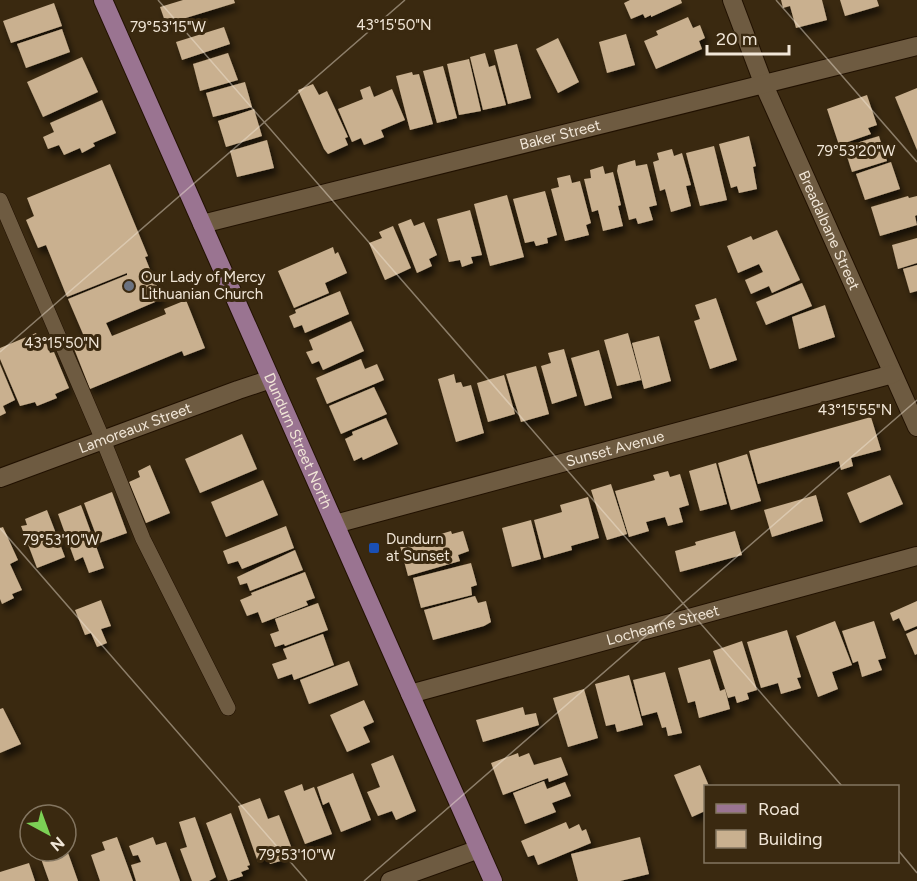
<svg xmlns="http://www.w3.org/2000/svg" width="917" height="881" font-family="Figtree,sans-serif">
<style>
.building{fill:#c9b08f;filter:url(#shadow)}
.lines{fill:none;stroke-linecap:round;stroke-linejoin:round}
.service-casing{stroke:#211100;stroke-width:16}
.minor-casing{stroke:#211100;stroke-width:20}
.primary-casing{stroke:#211100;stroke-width:20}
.service{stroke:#6e5b41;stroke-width:15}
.minor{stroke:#6e5b41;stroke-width:18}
.primary{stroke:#9a7491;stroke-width:18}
.ticks{fill:none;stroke:#f1e6d7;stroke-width:1.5;stroke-opacity:0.45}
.worship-dot{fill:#6b7280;stroke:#3a2910;stroke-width:2}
.transit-dot{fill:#1a4fb4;stroke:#3a2910;stroke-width:2}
.labels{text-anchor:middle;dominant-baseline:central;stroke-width:6;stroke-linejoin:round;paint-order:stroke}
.street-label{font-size:15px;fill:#f1e6d7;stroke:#3a2910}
.poi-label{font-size:15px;fill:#f1e6d7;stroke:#3a2910;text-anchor:start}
.ticks-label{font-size:15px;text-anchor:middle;fill:#f1e6d7;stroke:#3a2910;stroke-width:6;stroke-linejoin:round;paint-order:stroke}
</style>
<defs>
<filter id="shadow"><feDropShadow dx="3.5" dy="6" stdDeviation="3" flood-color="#0009"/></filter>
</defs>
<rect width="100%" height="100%" fill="#3a2910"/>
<g class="building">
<path d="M183,0h51l1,3 -69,21 -6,-17z"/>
<path d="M630,0h51l1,3 -31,14v-2l-6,3 -2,-4 -12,5 -7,-16z"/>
<path d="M781,0h41l5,20 -31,8 -6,-22 -7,2z"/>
<path d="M840,0h37l2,6 -34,10z"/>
<path d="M54,3l8,23 -51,17 -8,-22z"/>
<path d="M688,17l5,11 7,-3 5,13 -6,3 3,8 -46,20 -12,-28 14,-6 -2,-4z"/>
<path d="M224,27l6,17 -48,16 -6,-18z"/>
<path d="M62,29l8,23 -44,16 -9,-24z"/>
<path d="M626,34l9,31 -28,8 -8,-31z"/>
<path d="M558,38l21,44 -21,11 -22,-44z"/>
<path d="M517,44l14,54 -23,6 -14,-54z"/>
<path d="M228,53l10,27 -38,11 -7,-27z"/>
<path d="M485,53l4,14 6,-2 11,40 -23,5 -13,-53z"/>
<path d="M82,57l16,35 -55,25 -16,-35z"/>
<path d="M469,59l12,52 -22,4 -12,-51z"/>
<path d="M443,66l14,52 -20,5 -14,-52z"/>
<path d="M412,72l1,3 6,-1 14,50 -23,6 -14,-54z"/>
<path d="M245,82l7,25 -39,10 -7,-24z"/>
<path d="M313,84l6,11 8,-4 21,46 -3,1 3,7 -20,9 -4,-5 -26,-59z"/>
<path d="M370,86l4,11 18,-8 13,31 -24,10 3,7 -20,8 -3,-7 -9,4 -14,-33 25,-10 -3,-9z"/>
<path d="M917,88v62l-22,-53z"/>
<path d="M867,95l10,30 -9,3 3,6 -32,11 -12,-36z"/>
<path d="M102,100l14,33 -23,10 2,3 -13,7 -2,-5 -16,7 -5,-10 -11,4 -5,-12 11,-5 -4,-9z"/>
<path d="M254,109l8,27 -36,11 -8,-26z"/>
<path d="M749,136l7,30 -3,1 4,22 -18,4 -2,-7 -6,2 -12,-44z"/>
<path d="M879,136l8,25 -35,11 -8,-25z"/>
<path d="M267,140l7,28 -37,9 -7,-26z"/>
<path d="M714,146l13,54 -27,6 -14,-53z"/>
<path d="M672,149l2,7 8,-3 9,32 -5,1 5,20 -20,6 -6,-23 -5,2 -7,-29 6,-2 -2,-7z"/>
<path d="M635,160l1,6 11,-2 10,41 -8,2 4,13 -15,4 -2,-6 -7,2 -12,-49 1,-6z"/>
<path d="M891,162l9,27 -35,11 -9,-26z"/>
<path d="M110,164l38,92 -3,1 17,42 -56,24 6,13 54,-22 -2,-5 22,-9 19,48 -21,8 -2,-5 -92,38 -17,-43 13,-5 -18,-42 59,-24v-2l-60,24 -21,-52 -8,3 -12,-28 8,-4 -7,-18z"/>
<path d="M603,166l2,8 8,-2 8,33 -3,1 5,20 -20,5 -5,-21 -6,2 -8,-33 7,-1 -1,-8z"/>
<path d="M570,175l2,8 8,-2 11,42 -5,2 3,10 -24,6 -14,-52 8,-2 -2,-9z"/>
<path d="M545,191l12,44 -10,3 1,5 -12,3 -2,-5 -9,2 -12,-44z"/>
<path d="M507,195l17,62 -34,9 -16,-62z"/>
<path d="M908,196l1,2 8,-2v19l-2,1 2,9 -37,11 -9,-29z"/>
<path d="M470,210l12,45 -11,2 2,6 -11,4 -2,-7 -11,2 -12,-43z"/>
<path d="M411,219l3,7 10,-4 13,33 -8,4 3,7 -15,7 -19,-49z"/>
<path d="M393,226l18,42 -26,12 -16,-37 13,-5 -3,-6z"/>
<path d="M777,230l23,50 -28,13 -3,-7 -18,8 -6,-14 18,-8 -4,-8 -21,9 -11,-27 24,-10 2,4z"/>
<path d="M917,238v25l-19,6 -6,-24z"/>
<path d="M333,247l2,7 3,-2 9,21 -22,10 4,10 -35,15 -16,-37z"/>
<path d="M917,265v26l-7,2 -7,-24z"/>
<path d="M802,283l10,23 -46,19 -10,-23z"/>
<path d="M340,291l9,23 -44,19 -3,-8 -8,3 -5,-12 7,-3 -1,-3z"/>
<path d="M716,298l21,62 -27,9 -16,-48 6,-2 -5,-14z"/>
<path d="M825,305l10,32 -36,12 -7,-32z"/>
<path d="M351,321l13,30 -41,19 -4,-9 -7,3 -6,-12 7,-2 -4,-10z"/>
<path d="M36,333l3,7 5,-2 6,15 4,-1 15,36 -14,6 2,4 -20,8 -2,-4 -15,4 -20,-47v-11z"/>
<path d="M628,333l13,47 -24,6 -13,-46z"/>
<path d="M659,336l12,45 -27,8 -12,-46z"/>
<path d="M564,349l13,47 -25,8 -11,-38 10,-3 -3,-10z"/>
<path d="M599,350l13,48 -27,8 -14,-48z"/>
<path d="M361,359l4,10 12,-5 7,16 -57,24 -11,-26z"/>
<path d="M0,364l15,36 -12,6 3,7 -6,3z"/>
<path d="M536,366l13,48 -28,8 -15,-48z"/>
<path d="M454,374l2,9 5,-1 2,5 8,-2 13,48 -28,9 -18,-63z"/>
<path d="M504,375l11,39 -27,8 -11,-39z"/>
<path d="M374,387l13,27 -46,20 -12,-28z"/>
<path d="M871,417l10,33 -30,8 2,8 -12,4 -2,-9 -81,23 -9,-33z"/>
<path d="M386,418l12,26 -35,16 -1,-3 -8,4 -9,-22 8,-4 -1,-3z"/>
<path d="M242,434l15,35 -57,24 -15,-34z"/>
<path d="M747,454l14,47 -30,9 -13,-47z"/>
<path d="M716,463l11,41 -27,7 -11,-40z"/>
<path d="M150,465l20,48 -24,10 -17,-41 11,-5 -2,-6z"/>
<path d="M668,471l2,6 10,-3 9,31 -10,3 4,14 -15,4 -3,-9 -19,5 3,9 -20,6 -14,-46 40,-11 -2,-5z"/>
<path d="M890,475l13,29 -43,19 -13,-30z"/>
<path d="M263,480l15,35 -52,22 -15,-35z"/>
<path d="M611,484l16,50 -20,6 -16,-50z"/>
<path d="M112,492l15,41 -28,10 -15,-40z"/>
<path d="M816,495l7,26 -51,16 -8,-27z"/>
<path d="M588,497l11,41 -28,8 1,4 -28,8 -10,-38 28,-8 -2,-7z"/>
<path d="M81,505l23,63 -15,5 -6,-16 -8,4 -17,-47z"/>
<path d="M47,510l18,47 -28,11 -16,-42 6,-1 -2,-6z"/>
<path d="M531,520l10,39 -29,8 -10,-39z"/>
<path d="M286,526l8,22 -52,21 -4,-8 -10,3 -5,-13z"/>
<path d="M3,527l15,33 -8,4 12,26 -10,4 2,4 -12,6 -2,-5v-71z"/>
<path d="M451,531l1,3 11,-3 6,20 -11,4 2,6 -52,15 -8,-30z"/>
<path d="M735,531l7,24 -62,17 -5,-21 21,-6 -1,-3z"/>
<path d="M295,550l8,20 -53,21 -3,-8 -7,2 -3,-8z"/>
<path d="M471,563l6,22 -6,2 1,8 -51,13 -8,-30z"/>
<path d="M305,572l10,26 -9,3 2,4 -46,18 -4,-11 -11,4 -7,-16 12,-5 -1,-2z"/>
<path d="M475,596l3,7 8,-2 5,21 -7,4 -51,14 -9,-30z"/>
<path d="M101,600l10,26 -10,3 6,14 -10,4 -6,-14 -6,2 -10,-25z"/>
<path d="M917,601v25l-12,5 -6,-13 -6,3 -3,-8z"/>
<path d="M318,603l10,27 -43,16 -1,-2 -9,3 -5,-13 9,-3 -4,-12z"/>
<path d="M835,621l17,44 -20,7 6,17 -20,8 -22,-61z"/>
<path d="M874,621l12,37 -8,2 4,10 -20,7 -4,-16 -5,2 -11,-32z"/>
<path d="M917,629v25l-2,1 -9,-21z"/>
<path d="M787,630l14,47 -4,1 4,10 -20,6 -3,-11 -17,5 -14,-46z"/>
<path d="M323,634l11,31 -40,15 -2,-6 -14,5 -6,-15 15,-5 -4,-10z"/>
<path d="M742,641l15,49 -10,3 2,6 -12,4 -2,-7 -7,2 -15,-47z"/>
<path d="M710,659l10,32 5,-2 5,20 -31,9 -4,-17 -7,2 -10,-35z"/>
<path d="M349,661l9,24 -49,19 -9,-24z"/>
<path d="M665,672l17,61 -14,3 -2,-9 -4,1 -5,-16 -15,4 -9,-36z"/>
<path d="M629,675l14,50 -26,7 -2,-8 -9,2 -11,-42z"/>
<path d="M584,689l14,49 -30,9 -15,-49z"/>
<path d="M364,700l10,22 -11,5 7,15 -23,10 -17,-37z"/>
<path d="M523,707l2,8 11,-2 3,12 -56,17 -7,-22z"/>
<path d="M3,708l18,36 -21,9v-44z"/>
<path d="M518,753l1,4 10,-4 5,12 27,-8 7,18 -19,7 -1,-4 -45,17 -12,-32z"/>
<path d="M393,755l23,56 -20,9 -4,-9 -14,5 -11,-24 13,-5 -9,-23z"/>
<path d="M700,765l9,21h-4v25l-13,6 -18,-42z"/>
<path d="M353,773l18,47 -30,12 -12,-30 -6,3 -6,-18z"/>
<path d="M544,781l3,8 18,-7 6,14 -19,7 4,9 -31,12 -12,-31z"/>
<path d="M302,784l2,7 10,-4 18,47 -27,10 -21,-53z"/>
<path d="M260,798l8,21 11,-4 13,34 -11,4 3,7 -14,4 -2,-6 -10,4 -20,-56z"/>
<path d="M231,813l19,52 -3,1 2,3 -8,3 2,4 -15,5 -22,-58z"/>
<path d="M195,817l21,60 -7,4h-17l-12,-32 7,-2 -8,-25z"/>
<path d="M566,822l3,7 10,-5 3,7 4,-2 5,14 -53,22 -4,-10 -6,2 -7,-16z"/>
<path d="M117,837l16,44h-33l-9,-26 14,-5 -3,-8z"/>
<path d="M153,837l3,8 10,-3 14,39h-44l-5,-16 10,-3 -3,-7 -5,1 -4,-10z"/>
<path d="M640,837l9,37 -29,7h-42l-7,-27z"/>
<path d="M66,847l12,34h-29l-9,-25 14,-5h12z"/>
<path d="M29,863l6,18h-35v-9z"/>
</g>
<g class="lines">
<g class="service-casing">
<path id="service" d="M0,200l103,240 40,99 85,169"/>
</g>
<g class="minor-casing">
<g id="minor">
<path id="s1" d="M732,0l32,85 153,342"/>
<path id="s2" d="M202,224l715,-178"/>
<path id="s3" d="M0,478l238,-88 33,-11"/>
<path id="s4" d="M335,524l558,-150"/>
<path id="s5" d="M410,694l507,-138"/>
<path d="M390,881l89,-32"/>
</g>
</g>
<g class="primary-casing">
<g id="primary">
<path id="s6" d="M103,0l390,881"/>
</g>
</g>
<use href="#service" class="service"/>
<use href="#minor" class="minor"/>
<use href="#primary" class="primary"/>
</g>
<path class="ticks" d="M158,0l684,786M776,0l141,162M0,352l405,-352M0,528l307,353M898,850l19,23M364,881l553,-481"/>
<circle class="worship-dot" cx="129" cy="286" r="6"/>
<rect class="transit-dot" x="368" y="542" width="12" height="12" rx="3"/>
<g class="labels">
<g class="street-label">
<text stroke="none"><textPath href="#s2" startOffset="369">Baker Street</textPath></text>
<text stroke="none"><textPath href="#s1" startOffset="250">Breadalbane Street</textPath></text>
<text stroke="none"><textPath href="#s3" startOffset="144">Lamoreaux Street</textPath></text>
<text stroke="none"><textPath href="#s6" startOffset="482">Dundurn Street North</textPath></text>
<text stroke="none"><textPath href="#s4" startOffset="290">Sunset Avenue</textPath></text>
<text stroke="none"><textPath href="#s5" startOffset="262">Lochearne Street</textPath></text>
</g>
<g class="poi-label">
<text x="141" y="277">Our Lady of Mercy<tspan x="141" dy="17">Lithuanian Church</tspan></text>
<text x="386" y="539">Dundurn<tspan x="386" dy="17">at Sunset</tspan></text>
</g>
</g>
<g class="ticks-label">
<text x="394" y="30">43°15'50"N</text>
<text x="168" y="32">79°53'15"W</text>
<text x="856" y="156">79°53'20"W</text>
<text x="62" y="348">43°15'50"N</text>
<text x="855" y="415">43°15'55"N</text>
<text x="61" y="545">79°53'10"W</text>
<text x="297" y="860">79°53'10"W</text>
</g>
<rect x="704" y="785" width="195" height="78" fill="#3a2910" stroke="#837560" stroke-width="1.5"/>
<rect x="716" y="804" width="30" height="9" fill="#9a7491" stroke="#837560" stroke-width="1.5"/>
<text x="758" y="815" font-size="18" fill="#f1e6d7">Road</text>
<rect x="716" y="830" width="30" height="18" fill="#c9b08f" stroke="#837560" stroke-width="1.5"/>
<text x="758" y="845" font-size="18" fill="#f1e6d7">Building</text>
<g transform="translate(48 833) rotate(139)"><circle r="28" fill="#3a2910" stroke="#837560" stroke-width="1.5"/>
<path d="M0-4.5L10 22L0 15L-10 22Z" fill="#7cd155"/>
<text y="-9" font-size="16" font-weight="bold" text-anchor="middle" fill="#f1e6d7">N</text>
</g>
<path d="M707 45v9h82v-9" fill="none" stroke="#f1e6d7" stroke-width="3"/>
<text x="716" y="45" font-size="18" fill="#f1e6d7" stroke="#3a2910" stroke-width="4.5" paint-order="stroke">20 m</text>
</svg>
